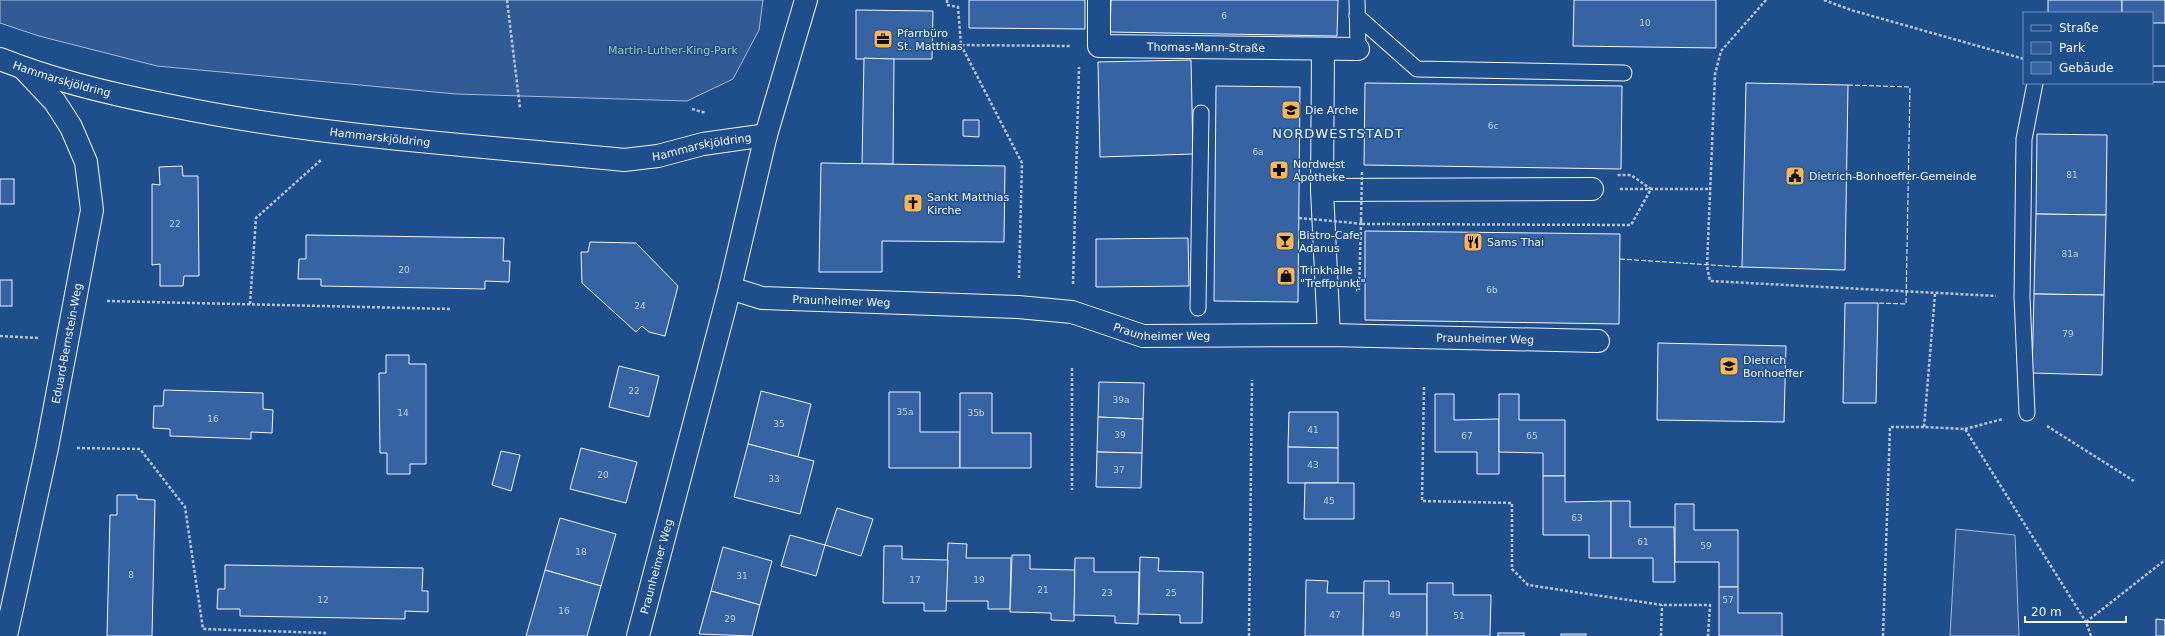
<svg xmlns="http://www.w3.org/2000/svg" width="2165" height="636" font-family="'DejaVu Sans',sans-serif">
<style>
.green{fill:#305b95;stroke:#a8bbd7}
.building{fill:#3563a3;stroke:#f2f6ff}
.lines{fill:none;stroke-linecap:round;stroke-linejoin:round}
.service-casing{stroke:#f2f6ff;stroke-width:17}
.pedestrian-casing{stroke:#f2f6ff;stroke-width:24}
.minor-casing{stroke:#f2f6ff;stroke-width:24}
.secondary-casing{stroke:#f2f6ff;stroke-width:24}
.path{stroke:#b3c4dc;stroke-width:2.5;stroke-dasharray:3 2;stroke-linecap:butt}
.service{stroke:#1f4e8c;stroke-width:15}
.pedestrian{stroke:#1f4e8c;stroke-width:22}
.minor{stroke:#1f4e8c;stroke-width:22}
.secondary{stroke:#1f4e8c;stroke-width:22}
.path-bridge{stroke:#b3c4dc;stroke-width:2.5;stroke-dasharray:3 2;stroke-linecap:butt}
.fence{stroke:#f2f6ff;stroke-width:1;stroke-dasharray:5 2;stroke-linecap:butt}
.labels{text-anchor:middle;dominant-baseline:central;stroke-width:3;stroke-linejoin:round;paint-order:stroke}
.number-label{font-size:9px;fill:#c3d1e8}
.poi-label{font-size:11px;fill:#f2f6ff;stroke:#1f4e8c;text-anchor:start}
.street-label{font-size:11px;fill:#f2f6ff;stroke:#1f4e8c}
.park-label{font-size:11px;fill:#97c8a6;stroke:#1f4e8c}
.quarter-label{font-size:13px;letter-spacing:1px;fill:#f2f6ff;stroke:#1f4e8c}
</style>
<rect width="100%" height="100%" fill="#1f4e8c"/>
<g class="green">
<path d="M0,0h763l-4,30 -26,49 -46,22 -231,-7 -299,-28 -118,-30 -39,-13z"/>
<path d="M1956,529l59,6 4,101h-69z"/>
</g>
<g class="building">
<path d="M969,0h116v29l-116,-1z"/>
<path d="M1111,0h227l-1,36 -227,-4z"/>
<path d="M1574,0h142v48l-143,-2z"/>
<rect x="2048" y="0" width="74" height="13"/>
<path d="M2122,0h43v23h-13v-10h-30z"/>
<path d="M856,10l77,1 -1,48h-76z"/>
<path d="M864,58l30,1 -1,105h-31z"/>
<path d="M1191,60l2,94 -93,3 -2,-95z"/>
<path d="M1365,83l257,3 -1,83 -257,-4z"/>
<path d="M1746,83l102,2 -3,185 -103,-3z"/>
<path d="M1216,86l84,1 -2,215 -84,-1z"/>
<path d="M963,120h16v17l-16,-1z"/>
<path d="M2037,134l70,1 -1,80 -70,-1z"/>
<path d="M821,163l184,3 -1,76 -122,-1v31h-63z"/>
<path d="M182,166l1,10h15l1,100h-15l-1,10h-23v-22l-8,1v-81l8,1 -1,-18z"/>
<rect x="0" y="179" width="14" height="25"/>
<path d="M2036,214l70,1 -2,80 -70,-1z"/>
<path d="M1365,231l255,3 -1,90 -254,-4z"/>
<path d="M306,235l198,3 -1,23h7l-1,21 -24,-1v8l-164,-3v-7h-23l1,-20h7z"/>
<path d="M1188,238l1,48 -93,1v-48z"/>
<path d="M590,242l46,1 42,43 -13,50 -16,-4 -7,-6 -6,6 -54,-49 -1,-31h7z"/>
<rect x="0" y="280" width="12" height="26"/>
<path d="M2034,294l70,1 -2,80 -70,-2z"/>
<path d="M1845,303h33l-2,100h-33z"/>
<path d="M1658,343l128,3 -2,76 -127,-2z"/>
<path d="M386,355h23v9h17v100h-16v10h-23v-21h-7l-1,-80h7z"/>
<path d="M619,366l40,10 -10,41 -40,-10z"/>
<path d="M1099,382l45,1 -1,36 -45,-2z"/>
<path d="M164,390l99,3v16l10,1 -1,23 -21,-1v7l-81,-3v-7l-17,-1 1,-22h9z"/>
<path d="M761,391l50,13 -13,53 -50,-13z"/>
<path d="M889,392h31v40h40v36h-71z"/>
<path d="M960,393h32v40h39v35h-71z"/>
<path d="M1435,394h19v26l45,-1v55h-22v-22h-42z"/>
<path d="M1499,394h20v26h46v56h-22v-23l-44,-1z"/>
<path d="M1289,412h49v36l-50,-1z"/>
<path d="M1098,417l45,2 -1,34 -45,-1z"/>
<path d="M748,444l66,17 -14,53 -66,-17z"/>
<path d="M1288,447l50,1v35h-50z"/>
<path d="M581,448l56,14 -11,41 -56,-14z"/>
<path d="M501,451l19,4 -9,36 -19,-6z"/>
<path d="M1097,452l45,1 -1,35 -45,-1z"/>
<path d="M1543,476h22v26l46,-1v57h-22v-23h-46z"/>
<path d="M1305,483h49v36h-50z"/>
<path d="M117,495h20v4l18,1 -3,136h-45l3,-121h7z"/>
<path d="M1611,501h19v26h44l1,55h-22v-24h-42z"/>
<path d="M1675,504h19v26h44v57h-19v-25h-44z"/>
<path d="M837,508l36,11 -12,37 -36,-11z"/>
<path d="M560,518l56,16 -15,52 -56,-16z"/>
<path d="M790,535l35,10 -9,31 -35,-10z"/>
<path d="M948,543l19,1 -1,14h45l-1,51h-22v-8h-42z"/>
<path d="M884,546h18v13l46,1 -2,51h-22v-8h-41z"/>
<path d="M723,547l49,14 -12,44 -49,-14z"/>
<path d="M1012,555h18v14l45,1 -1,51 -23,-1v-7l-41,-1z"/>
<path d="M1140,557l19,1 -1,13 45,1 -1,51h-22v-8l-41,-1z"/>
<path d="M1075,558h19v14h45l-1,52 -23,-1v-7l-41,-1z"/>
<path d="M225,565l198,3 -1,23h6v21l-23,-1v8l-165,-3v-7h-23l1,-20h7z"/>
<path d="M545,570l56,16 -14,50h-61z"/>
<path d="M1306,580l22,1 -1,12h37l-1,43h-58z"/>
<path d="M1364,581h25v13h38v42h-64z"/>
<path d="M1427,583h26v12h38l-1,41h-63z"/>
<path d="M1719,587h19v26h44v23h-63z"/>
<path d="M711,591l49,14 -8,31 -53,-2z"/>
<path d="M2156,619l9,1v16h-9z"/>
<rect x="1498" y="633" width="26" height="3"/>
<rect x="1561" y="634" width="25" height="2"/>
</g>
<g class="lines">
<g class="service-casing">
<g id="service">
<path d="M1357,0l1,49"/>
<path d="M1357,16l60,53 207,4"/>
<path d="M2152,74h13"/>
<path d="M1198,308l3,-195"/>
<path d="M2027,413l-5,-116 2,-158 11,-56"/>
</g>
</g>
<g class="pedestrian-casing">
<g id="pedestrian">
<path id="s1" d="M1099,0v46l259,3"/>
<path d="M1323,49l-1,141 7,145"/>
<path d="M1322,190l270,-1"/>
</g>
</g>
<g class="minor-casing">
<g id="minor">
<path id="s2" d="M730,288l32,10 256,9 54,5 71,24 186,-1 269,6"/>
<path id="s3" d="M6,636l41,-188 45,-238 -6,-48 -15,-35 -16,-25 -32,-34"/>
</g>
</g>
<g class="secondary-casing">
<g id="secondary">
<path id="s4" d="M0,59c55,22 114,36 172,47 149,31 301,39 452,54l34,-4 45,-12 63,-9"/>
<path id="s5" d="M638,636l92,-348 36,-153 40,-135"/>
</g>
</g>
<g class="path">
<path d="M507,0l13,108"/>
<path d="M947,0v5l11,2 3,38 109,1"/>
<path d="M1766,0l-45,51 -6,23 -8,192 3,15 286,15"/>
<path d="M1824,0l27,10 173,49"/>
<path d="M961,45l61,118 -3,115"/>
<path d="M692,109l14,4"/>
<path d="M1620,189h91"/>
<path d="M1361,220v4l270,1 20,-36 -20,-14h-14"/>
<path d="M1354,223l7,1 -2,66h-3"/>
<path d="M1073,284l6,-217"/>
<path d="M1935,294l-11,133 41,2 121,193"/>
<path d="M107,301l344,8"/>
<path d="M250,304l6,-86 65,-58"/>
<path d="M0,336l39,2"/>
<path d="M1072,368v122"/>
<path d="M1424,387l-2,114 90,2v66l16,16 134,20h48l-2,31"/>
<path d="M2047,426l87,55"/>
<path d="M1965,429l38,-10"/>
<path d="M77,448l63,1 45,58 18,122 124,4"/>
<path d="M1249,636l3,-256"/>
<path d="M1661,636l1,-31"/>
<path d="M1883,636l7,-209h34"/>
<path d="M2091,636l-5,-14 79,-62"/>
</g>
<use href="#service" class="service"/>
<use href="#pedestrian" class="pedestrian"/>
<use href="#minor" class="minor"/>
<use href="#secondary" class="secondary"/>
<g class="path-bridge">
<path d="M1299,218l55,5"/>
<path d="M1361,220l1,-49"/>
</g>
<g class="fence">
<path d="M1848,85l62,2 -4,217 -28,-1"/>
<path d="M1620,259l122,8"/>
</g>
</g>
<defs>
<g id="office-square" transform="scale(1)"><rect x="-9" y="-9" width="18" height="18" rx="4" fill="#ffb74d" stroke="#1f4e8c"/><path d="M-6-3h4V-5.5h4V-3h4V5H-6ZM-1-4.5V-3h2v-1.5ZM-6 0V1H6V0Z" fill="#111"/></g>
<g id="school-square" transform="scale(1)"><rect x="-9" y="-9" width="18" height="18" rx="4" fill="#ffb74d" stroke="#1f4e8c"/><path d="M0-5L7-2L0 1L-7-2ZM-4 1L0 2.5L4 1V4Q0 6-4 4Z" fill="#111"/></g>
<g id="pharmacy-square" transform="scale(1)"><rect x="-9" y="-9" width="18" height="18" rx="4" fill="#ffb74d" stroke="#1f4e8c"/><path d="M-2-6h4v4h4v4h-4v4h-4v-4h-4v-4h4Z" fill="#111"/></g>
<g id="civic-square" transform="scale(1)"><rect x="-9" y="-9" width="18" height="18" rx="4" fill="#ffb74d" stroke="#1f4e8c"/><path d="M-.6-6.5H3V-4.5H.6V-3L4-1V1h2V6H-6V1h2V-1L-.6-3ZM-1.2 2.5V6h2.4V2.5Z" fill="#111"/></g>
<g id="church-square" transform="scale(1)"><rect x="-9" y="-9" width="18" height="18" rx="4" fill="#ffb74d" stroke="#1f4e8c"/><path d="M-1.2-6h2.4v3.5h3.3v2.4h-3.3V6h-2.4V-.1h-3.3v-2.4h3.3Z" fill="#111"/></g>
<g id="bar-square" transform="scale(1)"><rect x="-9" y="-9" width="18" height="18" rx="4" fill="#ffb74d" stroke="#1f4e8c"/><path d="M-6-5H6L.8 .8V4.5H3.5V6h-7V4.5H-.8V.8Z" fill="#111"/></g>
<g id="restaurant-square" transform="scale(1)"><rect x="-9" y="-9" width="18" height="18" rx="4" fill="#ffb74d" stroke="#1f4e8c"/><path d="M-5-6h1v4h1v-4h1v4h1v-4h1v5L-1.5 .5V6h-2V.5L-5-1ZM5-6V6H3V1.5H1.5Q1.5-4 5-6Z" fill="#111"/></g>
<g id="shop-square" transform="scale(1)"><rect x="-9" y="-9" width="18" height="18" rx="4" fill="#ffb74d" stroke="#1f4e8c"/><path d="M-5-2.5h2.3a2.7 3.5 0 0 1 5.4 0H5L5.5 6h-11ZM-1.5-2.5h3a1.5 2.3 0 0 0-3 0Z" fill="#111"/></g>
</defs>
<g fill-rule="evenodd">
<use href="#office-square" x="883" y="39"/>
<use href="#school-square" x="1291" y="110"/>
<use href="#pharmacy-square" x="1279" y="170"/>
<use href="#civic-square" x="1795" y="176"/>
<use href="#church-square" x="913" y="203"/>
<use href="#bar-square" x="1285" y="241"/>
<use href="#restaurant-square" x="1473" y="242"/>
<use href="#shop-square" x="1286" y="276"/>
<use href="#school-square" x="1729" y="366"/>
</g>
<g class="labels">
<g class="number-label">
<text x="1224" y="16">6</text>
<text x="1645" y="23">10</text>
<text x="1493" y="126">6c</text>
<text x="1258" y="152">6a</text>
<text x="2072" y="175">81</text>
<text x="175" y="224">22</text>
<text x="2070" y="254">81a</text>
<text x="404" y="270">20</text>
<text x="1492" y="290">6b</text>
<text x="640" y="306">24</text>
<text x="2068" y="334">79</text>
<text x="634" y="391">22</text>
<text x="1121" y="400">39a</text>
<text x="905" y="412">35a</text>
<text x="403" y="413">14</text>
<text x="976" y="413">35b</text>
<text x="213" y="419">16</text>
<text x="779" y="424">35</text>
<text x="1313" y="430">41</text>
<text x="1120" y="435">39</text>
<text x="1467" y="436">67</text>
<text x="1532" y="436">65</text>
<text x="1313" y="465">43</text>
<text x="1119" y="470">37</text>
<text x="603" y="475">20</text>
<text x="774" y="479">33</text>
<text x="1329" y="501">45</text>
<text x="1577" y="518">63</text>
<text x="1643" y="542">61</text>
<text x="1706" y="546">59</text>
<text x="581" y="552">18</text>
<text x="131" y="575">8</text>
<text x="742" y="576">31</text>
<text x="915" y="580">17</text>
<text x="979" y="580">19</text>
<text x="1043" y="590">21</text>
<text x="1107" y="593">23</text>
<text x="1171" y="593">25</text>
<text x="323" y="600">12</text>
<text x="1728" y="600">57</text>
<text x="564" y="611">16</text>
<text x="1335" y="615">47</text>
<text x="1395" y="615">49</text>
<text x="1459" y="616">51</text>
<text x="730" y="619">29</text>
</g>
<g class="poi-label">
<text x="897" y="33">Pfarrbüro<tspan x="897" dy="13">St. Matthias</tspan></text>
<text x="1305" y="110">Die Arche</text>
<text x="1293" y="164">Nordwest<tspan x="1293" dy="13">Apotheke</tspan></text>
<text x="1809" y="176">Dietrich-Bonhoeffer-Gemeinde</text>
<text x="927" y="197">Sankt Matthias<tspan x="927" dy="13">Kirche</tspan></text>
<text x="1299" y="235">Bistro-Cafe<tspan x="1299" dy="13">Adanus</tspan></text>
<text x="1487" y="242">Sams Thai</text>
<text x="1300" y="270">Trinkhalle<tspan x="1300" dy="13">"Treffpunkt"</tspan></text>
<text x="1743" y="360">Dietrich<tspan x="1743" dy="13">Bonhoeffer</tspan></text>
</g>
<g class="street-label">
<text stroke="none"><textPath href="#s1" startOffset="153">Thomas-Mann-Straße</textPath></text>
<text stroke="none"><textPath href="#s4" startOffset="65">Hammarskjöldring</textPath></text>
<text stroke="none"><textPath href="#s4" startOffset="389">Hammarskjöldring</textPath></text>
<text stroke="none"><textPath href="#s4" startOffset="713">Hammarskjöldring</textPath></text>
<text stroke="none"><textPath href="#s2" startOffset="113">Praunheimer Weg</textPath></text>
<text stroke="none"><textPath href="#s2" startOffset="437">Praunheimer Weg</textPath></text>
<text stroke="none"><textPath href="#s2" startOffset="761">Praunheimer Weg</textPath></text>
<text stroke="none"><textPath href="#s3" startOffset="299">Eduard-Bernstein-Weg</textPath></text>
<text stroke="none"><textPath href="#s5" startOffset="72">Praunheimer Weg</textPath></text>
</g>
<g class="park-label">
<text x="673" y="50">Martin-Luther-King-Park</text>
</g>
<g class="quarter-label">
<text x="1338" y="133">NORDWESTSTADT</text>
</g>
</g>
<rect x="2023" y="12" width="130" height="72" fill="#1f4e8c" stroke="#7391ba"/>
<rect x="2031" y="25" width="20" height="6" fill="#1f4e8c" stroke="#7391ba"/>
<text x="2059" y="32" font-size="12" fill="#f2f6ff">Straße</text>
<rect x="2031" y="42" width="20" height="12" fill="#305b95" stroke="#7391ba"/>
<text x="2059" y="52" font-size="12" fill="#f2f6ff">Park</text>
<rect x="2031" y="62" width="20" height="12" fill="#3563a3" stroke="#7391ba"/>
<text x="2059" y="72" font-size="12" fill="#f2f6ff">Gebäude</text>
<path d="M2025 616v6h101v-6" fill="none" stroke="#f2f6ff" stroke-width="2"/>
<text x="2031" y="616" font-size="12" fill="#f2f6ff" stroke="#1f4e8c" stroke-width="3" paint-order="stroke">20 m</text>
</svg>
